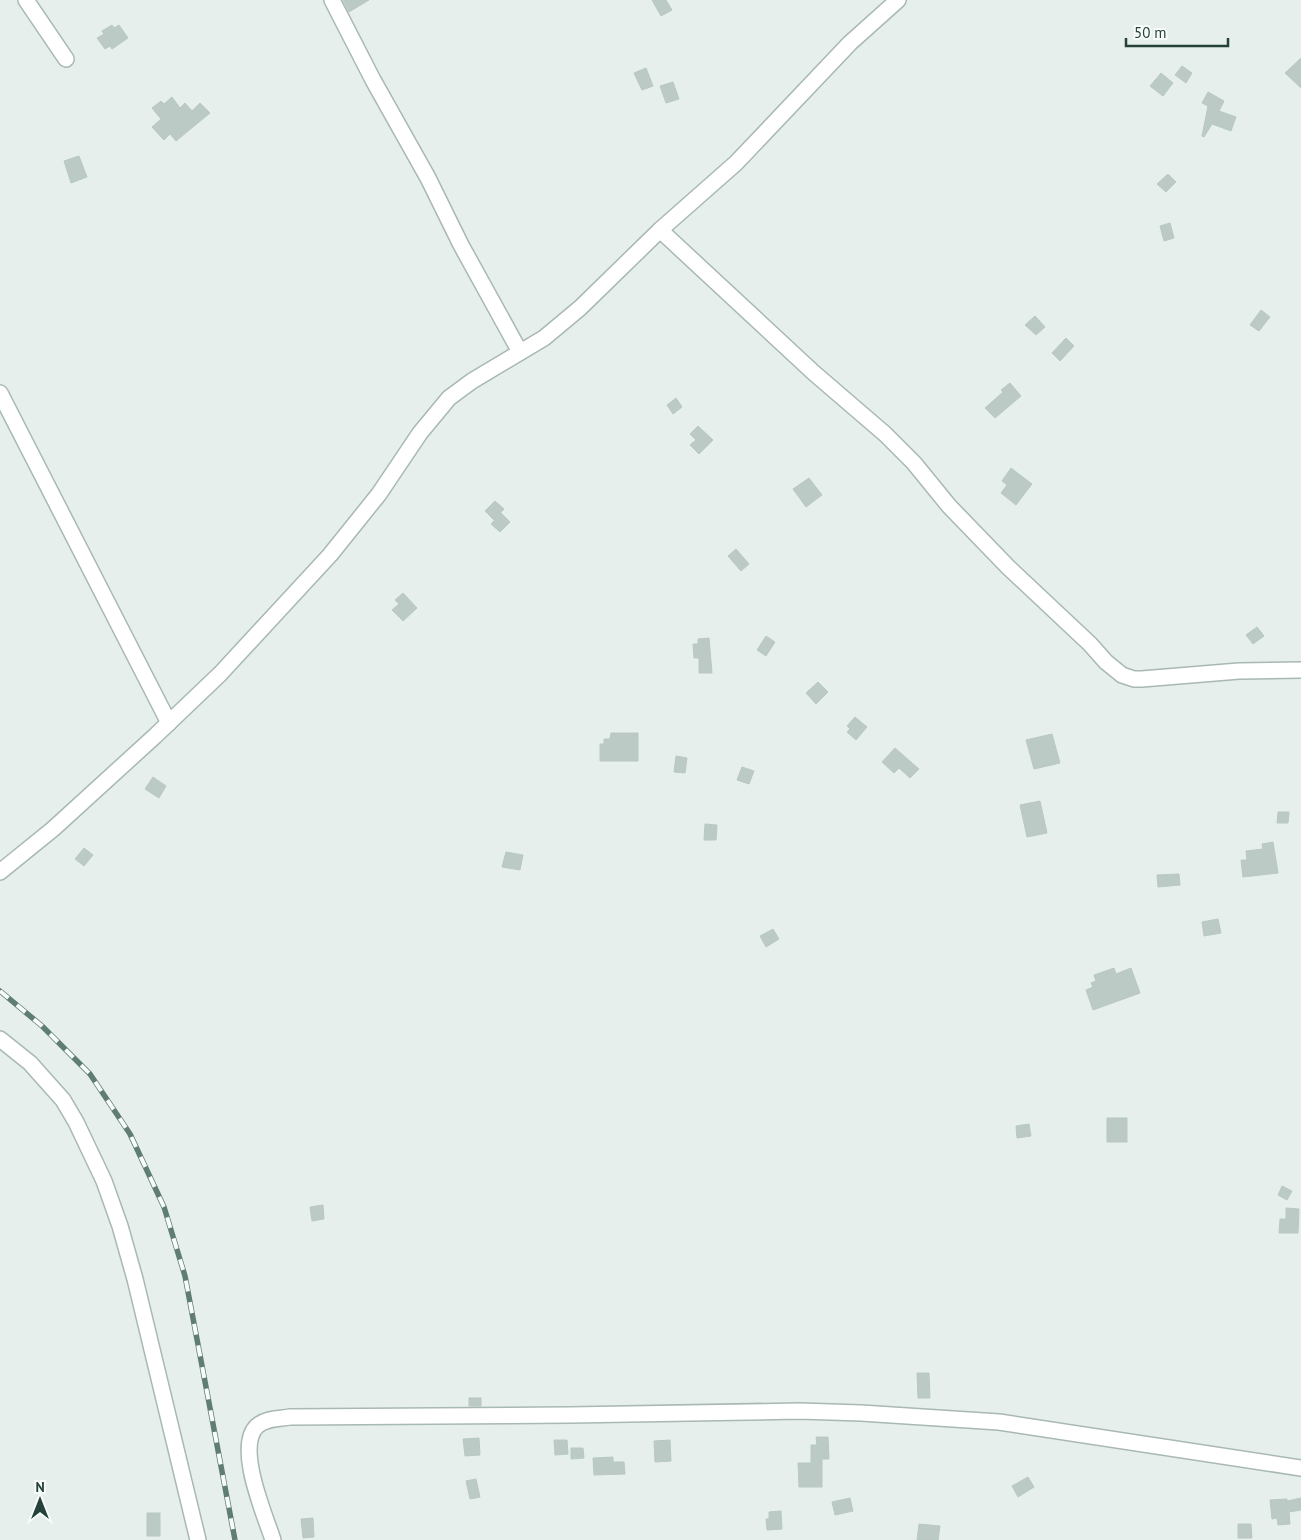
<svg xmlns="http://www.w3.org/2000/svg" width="1301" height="1540" font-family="'PT Sans',sans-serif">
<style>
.building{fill:#bbcac4;stroke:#b8c9c2}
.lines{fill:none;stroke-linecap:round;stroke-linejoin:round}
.street-casing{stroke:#a8b8b2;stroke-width:18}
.street{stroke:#fff;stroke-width:15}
.rail-casing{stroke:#5f7d75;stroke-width:5.5}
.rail{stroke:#f7fbf9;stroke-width:4;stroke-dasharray:11;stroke-linecap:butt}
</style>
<rect width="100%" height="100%" fill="#e6efeb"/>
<g class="building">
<path d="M343,0h26l-20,12z"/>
<path d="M652,0h14l6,10 -11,6z"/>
<path d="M112,25l2,3 5,-3 9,13 -16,11 -2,-3 -5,3 -8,-11 7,-4 -2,-3z"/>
<path d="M1301,58v30l-16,-15z"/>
<path d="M1182,66l10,7 -6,10 -11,-8z"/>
<path d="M646,68l7,18 -11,4 -8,-17z"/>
<path d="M1161,73l12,10 -10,13 -13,-10z"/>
<path d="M673,82l6,17 -13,4 -6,-17z"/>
<path d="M1208,92l16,9 -5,10 17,6 -5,14 -19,-7 -8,13 -2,-1 6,-30 -6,-3z"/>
<path d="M172,97l8,11 5,-5 7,8 8,-8 10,10 -34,28 -6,-7 -6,6 -12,-13 9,-8 -9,-11 9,-7 3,3z"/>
<path d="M79,156l8,21 -16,6 -7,-22z"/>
<path d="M1168,174l8,8 -10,10 -9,-8z"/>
<path d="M1170,223l4,15 -10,3 -4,-15z"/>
<path d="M1261,310l9,7 -11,14 -9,-6z"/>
<path d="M1035,316l10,11 -9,8 -11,-10z"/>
<path d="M1066,338l8,8 -14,15 -8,-8z"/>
<path d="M1010,383l11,13 -26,22 -10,-10 18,-16 -2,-2z"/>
<path d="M676,398l6,9 -9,7 -6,-9z"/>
<path d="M698,426l15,14 -14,14 -9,-9 6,-5 -6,-6z"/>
<path d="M1011,468l21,16 -16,21 -15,-12 6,-8 -5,-4z"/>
<path d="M809,478l13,17 -16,12 -13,-18z"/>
<path d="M495,501l9,8 -10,11 -9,-9z"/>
<path d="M501,513l9,9 -10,10 -9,-8z"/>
<path d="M736,549l13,15 -8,7 -13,-15z"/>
<path d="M403,593l14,15 -14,13 -11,-11 7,-6 -4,-4z"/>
<path d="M1257,627l7,9 -11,8 -7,-9z"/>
<path d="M766,636l9,6 -9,14 -9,-6z"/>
<path d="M709,638l3,35h-13v-15h-5l-1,-14h5v-5z"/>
<path d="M818,682l10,10 -12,12 -10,-11z"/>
<path d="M855,717l12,10 -11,13 -9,-8 3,-3 -3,-3z"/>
<path d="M611,733h27v28h-38v-17h4v-5h6z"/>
<path d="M1052,734l8,29 -26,6 -8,-29z"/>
<path d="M895,748l24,21 -9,9 -11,-10 -5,5 -12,-11z"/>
<path d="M676,756l11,2 -2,15 -11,-1z"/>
<path d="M742,767l12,4 -5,13 -12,-4z"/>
<path d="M153,777l13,9 -7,12 -14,-9z"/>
<path d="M1040,801l7,32 -20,4 -7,-32z"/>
<path d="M1278,812h11l-1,11h-11z"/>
<path d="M705,824l12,1 -1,15h-12z"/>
<path d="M1273,842l5,31 -35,4 -2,-17h6l-1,-9 17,-2 -1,-5z"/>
<path d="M84,848l9,7 -9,11 -9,-7z"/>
<path d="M506,852l17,3 -3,15 -18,-3z"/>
<path d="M1179,874l1,11 -22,2 -1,-12z"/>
<path d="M1218,919l3,14 -17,3 -2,-14z"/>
<path d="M773,929l6,10 -13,8 -6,-11z"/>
<path d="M1114,968l2,6 15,-6 9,25 -47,17 -7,-20 7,-3 -2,-4 5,-2 -2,-6z"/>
<rect x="1107" y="1118" width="20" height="24"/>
<path d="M1029,1124l2,12 -14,2 -1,-12z"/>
<path d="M1282,1186l10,5 -5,9 -9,-5z"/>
<path d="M323,1205l1,14 -12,2 -2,-14z"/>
<path d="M1286,1208l13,1 -1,24h-19l1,-14h6z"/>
<path d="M917,1373h12l1,25h-12z"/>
<rect x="469" y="1398" width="12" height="8"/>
<path d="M816,1437h12l1,22h-7v28h-23l-1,-24h13v-18h6z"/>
<path d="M479,1438l1,17 -15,1 -2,-17z"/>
<path d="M554,1440h13l1,14 -13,1z"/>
<path d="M670,1440l1,21 -16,1 -1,-21z"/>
<path d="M571,1448h12l1,10 -13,1z"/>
<path d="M613,1457v5h11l1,12 -31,1 -1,-17z"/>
<path d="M1028,1477l6,10 -16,10 -6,-11z"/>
<path d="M476,1479l4,18 -10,2 -4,-18z"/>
<path d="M850,1498l3,13 -18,4 -3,-13z"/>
<path d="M1301,1498v12l-12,2 1,12 -12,1 -1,-7 -5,1 -2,-19 17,-1v2z"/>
<path d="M781,1511l1,18 -15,1 -1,-11h3v-7z"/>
<rect x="147" y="1513" width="13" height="23"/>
<path d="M313,1518l1,19 -11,1 -2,-19z"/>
<path d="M919,1524l21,2 -2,14h-21z"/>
<path d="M1238,1524h13l1,14h-14z"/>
</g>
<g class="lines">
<g class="street-casing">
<g id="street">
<path d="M26,0l40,59"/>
<path d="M332,0l41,80 55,98 33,67 59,107"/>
<path d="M660,230l154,143 71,61 29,29 35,43 59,61 82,77 16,18 16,13 12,4h8l97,-8 62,-1"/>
<path d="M0,393l169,330"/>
<path d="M0,872l53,-43 102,-93 65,-62 110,-119 49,-61 41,-61 29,-35 23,-17 72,-43 36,-30 80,-78 76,-67 114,-120 48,-43"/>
<path d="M0,1039l30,24 33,37 13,22 28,59 16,45 15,53 63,261"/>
<path d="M273,1540c-8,-25 -38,-93 -16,-114 9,-8 22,-7 33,-9l280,-2 230,-4 61,2 138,9 302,46"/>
</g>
</g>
<use href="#street" class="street"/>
<g class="rail-casing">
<path id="rail" d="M0,991l42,35 48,48 40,60 34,73 21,69 50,264"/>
</g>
<use href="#rail" class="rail"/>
</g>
<g transform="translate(40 1500)" stroke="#f7fbf9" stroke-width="4" paint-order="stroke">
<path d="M0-4L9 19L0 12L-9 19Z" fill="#24423a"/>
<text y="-8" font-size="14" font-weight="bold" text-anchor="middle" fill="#24423a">N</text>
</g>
<path d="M1126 38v8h102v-8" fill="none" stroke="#24423a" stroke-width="2.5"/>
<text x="1134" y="38" font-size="15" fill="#24423a" stroke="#f7fbf9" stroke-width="4" paint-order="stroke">50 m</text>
</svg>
